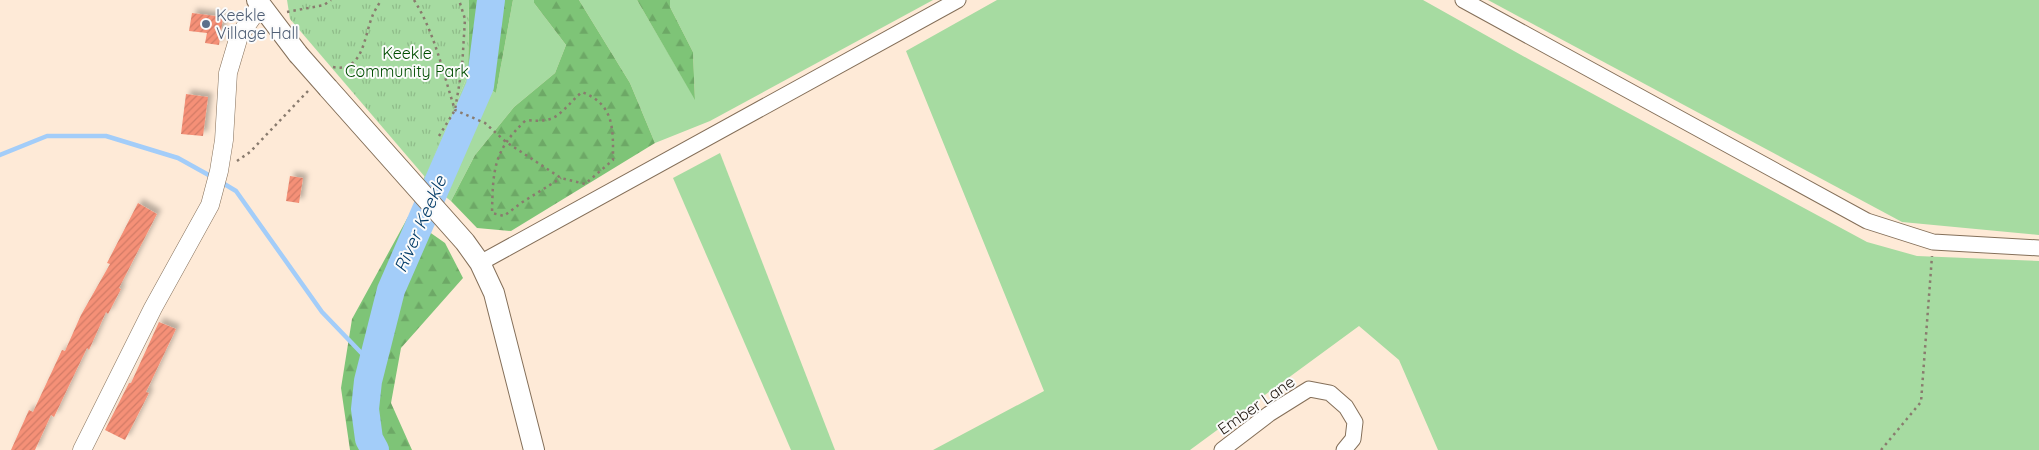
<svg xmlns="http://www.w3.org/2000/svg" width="2039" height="450" font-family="Quicksand,sans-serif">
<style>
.grass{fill:#a6dba1}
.forest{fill:url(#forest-firs)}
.park{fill:url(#park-tufts)}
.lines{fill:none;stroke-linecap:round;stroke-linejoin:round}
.stream{stroke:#a3cdf9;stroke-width:4.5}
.river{stroke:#a3cdf9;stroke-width:28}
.building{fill:url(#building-hatch);filter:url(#shadow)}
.minor-casing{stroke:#846f59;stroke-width:17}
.tertiary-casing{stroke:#846f59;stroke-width:19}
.secondary-casing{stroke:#846f59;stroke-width:22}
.path{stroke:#897b6e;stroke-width:2.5;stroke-dasharray:2.5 4;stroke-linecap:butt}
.minor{stroke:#fff;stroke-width:15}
.tertiary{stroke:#fff;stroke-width:18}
.secondary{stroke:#fff;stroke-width:20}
.secondary-bridge-casing{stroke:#846f59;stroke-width:22;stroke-linecap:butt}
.secondary-bridge{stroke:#fff;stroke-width:20}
.service-dot{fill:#5c6f8a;stroke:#fbfbfb;stroke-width:2}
.labels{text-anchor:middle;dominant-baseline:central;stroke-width:4;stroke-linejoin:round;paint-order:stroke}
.service-label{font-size:16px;fill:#4e5e75;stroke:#fbfbfb;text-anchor:start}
.park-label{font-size:16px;fill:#004e00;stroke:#fbfbfb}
.street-label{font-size:16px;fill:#20170f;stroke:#fbfbfb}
.water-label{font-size:18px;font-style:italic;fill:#013a67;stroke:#fbfbfb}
</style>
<defs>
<pattern id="forest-firs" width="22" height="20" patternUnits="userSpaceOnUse" patternTransform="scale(1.25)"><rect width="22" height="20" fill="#7ec477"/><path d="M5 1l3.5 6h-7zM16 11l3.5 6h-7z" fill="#6da866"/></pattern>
<pattern id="park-tufts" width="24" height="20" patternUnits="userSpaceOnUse" patternTransform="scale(1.25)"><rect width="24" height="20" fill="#a6dba1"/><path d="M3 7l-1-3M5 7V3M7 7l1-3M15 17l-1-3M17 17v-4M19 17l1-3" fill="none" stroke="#8fbb89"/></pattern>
<pattern id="building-hatch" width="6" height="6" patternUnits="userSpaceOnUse" patternTransform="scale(1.25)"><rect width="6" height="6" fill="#f59077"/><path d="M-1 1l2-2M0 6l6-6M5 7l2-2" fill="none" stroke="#d27b66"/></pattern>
<filter id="shadow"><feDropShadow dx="4.5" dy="-4.5" stdDeviation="2.5" flood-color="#0004"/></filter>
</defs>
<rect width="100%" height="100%" fill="#feead7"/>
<g class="grass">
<path d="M513,0h21v3l32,42 -11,28 -41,34 -39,48 -24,46 -28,-21 45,-105 28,18z"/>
<path d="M579,0h58l58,99 -2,-47 -23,-45v-7h263l-223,121 -55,22 -25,-60z"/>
<path d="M997,0h426l109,61 335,181 50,14 122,5v189h-601l-39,-90 -40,-34 -169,124h-257l111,-59 -138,-340z"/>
<path d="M1488,0h551v235l-137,-13z"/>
<path d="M720,153l115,297h-44l-118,-272z"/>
</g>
<g class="forest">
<path d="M469,0h44l-17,93 -28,-18z"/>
<path d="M534,0h45l51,83 25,60 -144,88 -34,-3 -26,-27 24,-46 39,-48 41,-34 11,-28 -32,-42z"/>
<path d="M637,0h33v7l23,45 2,48z"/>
<path d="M408,217l37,26 18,35 -62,70 -10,55 21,47h-62l-9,-62 11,-69z"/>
</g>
<path class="park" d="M287,0h182l-1,75 -43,102 -135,-158z"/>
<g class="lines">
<g class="stream">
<path d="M0,155l47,-19h59l72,22 36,20"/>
<path d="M221,182l15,9 86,121 50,52"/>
</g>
<path class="river" d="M375,450l-6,-11 -4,-30 3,-28 23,-91 89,-204 11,-86"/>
</g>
<g class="building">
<path d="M192,13l31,4 -4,28 -14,-2 2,-10 -18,-2z"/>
<path d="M186,94l22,3 -5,39 -22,-2z"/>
<path d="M290,176l13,2 -4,25 -13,-2z"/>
<path d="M138,203l19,11 -38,74 2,1 -13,25 -2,-2 -17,38 -2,-2 -33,69 -3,-2 -16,35h-24l18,-40 4,2 29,-62 3,1 16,-36 29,-51 -3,-1z"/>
<path d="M159,322l17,7 -30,63 3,1 -24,47 -20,-10 24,-47h2z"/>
</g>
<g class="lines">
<g class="minor-casing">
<g id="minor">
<path d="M1463,0l404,221 66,21 106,6"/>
<path d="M480,263l478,-263"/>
<path d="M1222,450l47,-36 40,-25 21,4 16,14 9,15 -2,17 -9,11"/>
</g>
</g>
<g class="tertiary-casing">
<path id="tertiary" d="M82,450l71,-142 57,-103 9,-34 5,-31 4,-67 11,-37 21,-30"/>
</g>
<g class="secondary-casing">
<g id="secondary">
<path d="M257,0l41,54"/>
<path d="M328,88l137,154 15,21 14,30 40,157"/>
</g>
</g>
<g class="path">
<path d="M414,0c21,33 29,73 41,110l30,13 21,19 55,36 24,6 28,-24c0,-31 2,-55 -31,-68 -23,20 -23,32 -56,28 -33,31 -33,50 -34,93l12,3 17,-13 40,-25"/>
<path d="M287,12l37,-7 7,-5"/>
<path d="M333,67c30,6 31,-30 39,-50 2,-6 6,-11 9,-17"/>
<path d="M439,136l16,-26 7,-42 3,-49 -6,-19"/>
<path d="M237,161l13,-9 58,-61"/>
<path d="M1881,450l40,-48 11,-146"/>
</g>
<use href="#minor" class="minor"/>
<use href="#tertiary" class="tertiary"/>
<use href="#secondary" class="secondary"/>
<g class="secondary-bridge-casing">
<path id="secondary-bridge" d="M298,54l30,34"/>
</g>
<use href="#secondary-bridge" class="secondary-bridge"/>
</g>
<circle class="service-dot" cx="206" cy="24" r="5"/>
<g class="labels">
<g class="service-label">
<text x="216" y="15">Keekle<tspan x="216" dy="18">Village Hall</tspan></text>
</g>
<g class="park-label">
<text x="407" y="53">Keekle<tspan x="407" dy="18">Community Park</tspan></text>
</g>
<g class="street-label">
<text transform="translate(1256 405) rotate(-35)">Ember Lane</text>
</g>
<g class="water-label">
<text transform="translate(420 224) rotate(-66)">River Keekle</text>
</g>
</g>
</svg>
